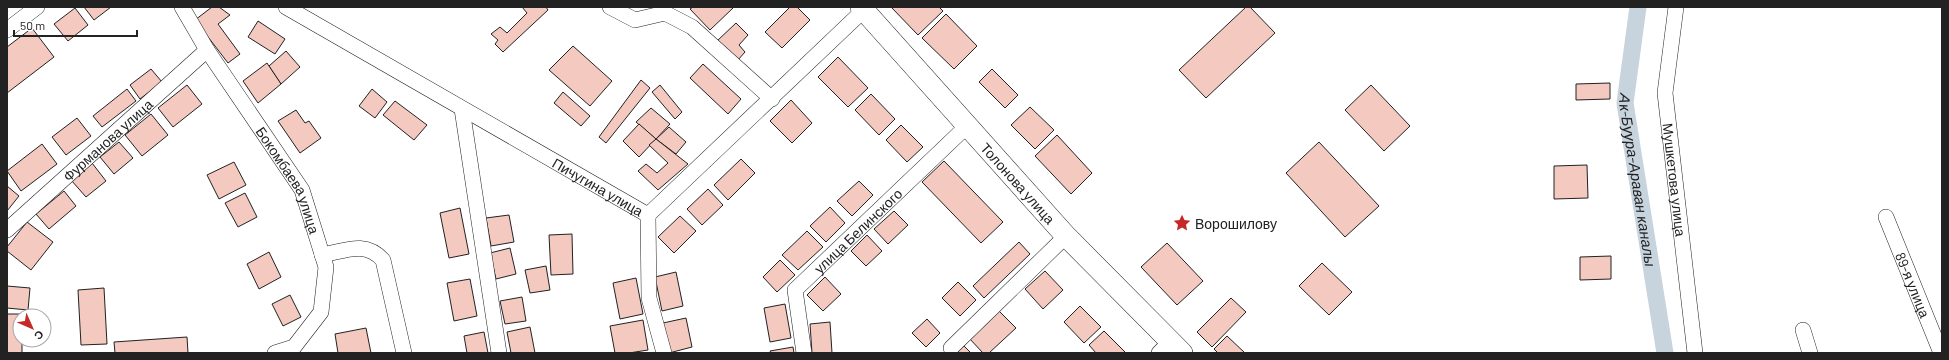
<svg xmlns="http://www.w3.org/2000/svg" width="1949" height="360" font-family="Barlow,sans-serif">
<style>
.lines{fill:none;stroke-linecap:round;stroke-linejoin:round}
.canal{stroke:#c7d3dd;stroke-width:17}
.building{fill:#f3c9c0;stroke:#222}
.minor-casing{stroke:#222;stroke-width:16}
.secondary-casing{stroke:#222;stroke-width:22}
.minor{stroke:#fff;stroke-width:15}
.secondary{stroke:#fff;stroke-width:21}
.labels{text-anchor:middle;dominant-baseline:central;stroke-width:3;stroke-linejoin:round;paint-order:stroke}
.street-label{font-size:14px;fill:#222;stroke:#fff}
.poi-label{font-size:14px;fill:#222;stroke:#fff;text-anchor:start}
.water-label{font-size:15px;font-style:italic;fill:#222;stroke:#fff}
</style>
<rect width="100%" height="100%" fill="#fff"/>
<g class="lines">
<path class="canal" id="s1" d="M1638,7l-13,96 40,250"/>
</g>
<g class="building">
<path d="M84,7h27l-17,13z"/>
<path d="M212,7h7l11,8 -12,9 22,30 -12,9 -33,-43z"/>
<path d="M522,7h24l2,3 -45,42 -8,-8 3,-4 -7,-6 9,-7 7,6 20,-20z"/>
<path d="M693,7h39l1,1 -23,22 -20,-21z"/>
<path d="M790,7h7l13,13 -28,28 -17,-16z"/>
<path d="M891,7h48l4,4 -25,24z"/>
<path d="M1246,7h4l25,26 -69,65 -27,-28z"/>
<path d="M75,8l13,17 -20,16 -14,-17z"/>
<path d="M946,14l31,32 -23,23 -32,-31z"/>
<path d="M258,21l27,18 -10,15 -27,-17z"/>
<path d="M736,23l12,12 -9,10 6,7 -8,9 -20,-20z"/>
<path d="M32,28l22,29 -47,36v-46z"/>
<path d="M573,46l39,35 -22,25 -41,-36z"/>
<path d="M286,51l14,16 -19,17 -12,-18z"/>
<path d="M838,57l30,31 -20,19 -30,-30z"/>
<path d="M267,63l14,21 -23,19 -15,-22z"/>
<path d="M703,64l38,35 -13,15 -38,-36z"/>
<path d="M151,69l11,13 -22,17 -10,-14z"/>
<path d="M992,69l26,26 -13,13 -26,-26z"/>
<path d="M641,80l9,8 -44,55 -7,-6z"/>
<path d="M1610,83v16l-34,1v-16z"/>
<path d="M187,85l15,19 -29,23 -15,-19z"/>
<path d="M660,85l22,27 -7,7 -23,-27z"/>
<path d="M1371,85l39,41 -26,25 -39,-41z"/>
<path d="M127,89l9,12 -34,26 -9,-11z"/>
<path d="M372,89l15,13 -12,16 -16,-12z"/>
<path d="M563,92l27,24 -9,10 -27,-23z"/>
<path d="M871,94l24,25 -16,16 -24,-25z"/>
<path d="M791,100l21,23 -20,20 -22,-22z"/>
<path d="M395,101l32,24 -13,15 -31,-25z"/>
<path d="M1030,107l24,23 -19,19 -24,-24z"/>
<path d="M651,108l19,16 -14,15 -20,-17z"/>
<path d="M296,110l9,13 4,-2 12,17 -21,15 -22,-32z"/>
<path d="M151,114l17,21 -26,21 -17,-21z"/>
<path d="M77,118l14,18 -25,19 -14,-18z"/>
<path d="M639,124l17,15 -17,18 -16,-16z"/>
<path d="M901,125l22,22 -16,15 -21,-22z"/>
<path d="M669,127l17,15 -10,12 -20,-15z"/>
<path d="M1057,135l35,38 -21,21 -36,-38z"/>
<path d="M656,139l32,25 -30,26 -20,-19 8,-7 11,9 11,-10 -19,-18z"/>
<path d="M119,142l14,16 -19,16 -14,-17z"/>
<path d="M1319,142l60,64 -34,31 -59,-64z"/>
<path d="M42,144l15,20 -36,27 -14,-20z"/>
<path d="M741,159l14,14 -27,27 -14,-15z"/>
<path d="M944,161l59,61 -22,21 -59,-61z"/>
<path d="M234,162l12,23 -27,14 -12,-24z"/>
<path d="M92,163l14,18 -20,16 -15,-17z"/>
<path d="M1587,165l1,33 -34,1v-33z"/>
<path d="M859,181l14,14 -21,21 -15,-15z"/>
<path d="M7,186l12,10 -12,15z"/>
<path d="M708,189l15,16 -21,20 -15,-16z"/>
<path d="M64,191l12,15 -27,23 -13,-15z"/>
<path d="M245,193l12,24 -19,10 -13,-24z"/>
<path d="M830,207l15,16 -19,19 -16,-16z"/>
<path d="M460,208l9,46 -20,4 -9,-45z"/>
<path d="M894,211l14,14 -20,19 -14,-15z"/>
<path d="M509,215l5,27 -23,4 -5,-28z"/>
<path d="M680,216l16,15 -22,22 -16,-16z"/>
<path d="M27,222l26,20 -22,28 -24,-19v-4z"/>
<path d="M807,231l16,16 -25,23 -16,-15z"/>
<path d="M572,234l1,40 -22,1 -2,-40z"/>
<path d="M867,235l15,16 -16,15 -15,-15z"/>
<path d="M1019,242l11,12 -46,44 -11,-12z"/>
<path d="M1167,243l36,38 -26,24 -36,-38z"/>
<path d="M510,248l6,26 -20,5 -6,-26z"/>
<path d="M269,252l12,25 -22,12 -12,-25z"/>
<path d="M1611,256v23l-31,1v-23z"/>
<path d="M780,260l15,15 -18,17 -14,-15z"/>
<path d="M1322,263l30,29 -23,23 -30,-29z"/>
<path d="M546,266l4,24 -20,3 -5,-23z"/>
<path d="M1045,271l18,19 -20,19 -18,-20z"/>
<path d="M676,272l7,34 -21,5 -7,-34z"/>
<path d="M825,277l16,17 -18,17 -16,-16z"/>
<path d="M636,278l7,36 -23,5 -7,-36z"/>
<path d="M470,279l7,37 -23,5 -7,-38z"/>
<path d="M958,282l18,18 -16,16 -18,-18z"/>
<path d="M7,286l23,2 -2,22 -21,-2z"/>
<path d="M104,288l3,56 -26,1 -3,-55z"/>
<path d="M290,295l11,22 -18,9 -11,-22z"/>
<path d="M522,297l4,24 -21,3 -5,-23z"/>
<path d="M1231,298l15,14 -34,35 -15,-15z"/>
<path d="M785,304l6,34 -21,4 -6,-34z"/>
<path d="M1080,306l21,21 -17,16 -20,-21z"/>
<path d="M998,310l18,18 -27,25h-6l-14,-15z"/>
<path d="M7,314h14l-1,26h2v13h-15z"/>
<path d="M686,318l6,29 -23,6 -6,-30z"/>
<path d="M927,319l13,14 -14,14 -14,-14z"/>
<path d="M643,320l5,30 -19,3h-14l-5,-27z"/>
<path d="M830,322l2,31h-20l-2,-29z"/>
<path d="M530,327l5,26h-24l-4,-21z"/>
<path d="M366,328l5,25h-33l-3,-19z"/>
<path d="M1104,331l22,22h-30l-7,-8z"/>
<path d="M484,332l4,21h-21l-3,-17z"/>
<path d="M1227,336l18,17h-27l-4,-4z"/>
<path d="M187,337l1,16h-73l-1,-11z"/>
<path d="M964,346l7,7h-15z"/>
<path d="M793,347l1,6h-23l-1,-2z"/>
</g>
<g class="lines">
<g class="minor-casing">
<g id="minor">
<path id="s2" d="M182,7l25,43 95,140 24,77 -5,45 -27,35 -19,6"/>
<path id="s3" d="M286,7l362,208"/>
<path d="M610,7l25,13 30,-7 27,14 80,72"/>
<path id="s4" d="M1676,7l-11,86 30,260"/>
<path d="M7,30l30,-23"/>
<path d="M462,109l37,244"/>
<path d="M648,215l219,-208"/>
<path d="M648,215l1,83 15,55"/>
<path id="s5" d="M1886,217l55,136"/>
<path id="s6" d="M7,230l200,-180"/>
<path d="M322,255c23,-4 43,-15 61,5l21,93"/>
<path d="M1803,330l7,23"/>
<path d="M951,348l115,-112"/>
<path id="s7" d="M804,353l-9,-63 172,-164"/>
<path d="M1159,353l11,-11"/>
</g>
</g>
<g class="secondary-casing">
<g id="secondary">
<path id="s8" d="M861,7l205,229 116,117"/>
</g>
</g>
<use href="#minor" class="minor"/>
<use href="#secondary" class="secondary"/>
</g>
<defs>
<g id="sight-bare" transform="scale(1.38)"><path d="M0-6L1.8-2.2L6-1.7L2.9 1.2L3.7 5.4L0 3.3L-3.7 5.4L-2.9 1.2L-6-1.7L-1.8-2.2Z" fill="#c62828" stroke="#fff" stroke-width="2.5" paint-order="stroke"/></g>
</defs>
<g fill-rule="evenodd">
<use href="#sight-bare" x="1182" y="223"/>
</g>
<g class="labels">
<g class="street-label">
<text stroke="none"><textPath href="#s6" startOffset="135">Фурманова улица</textPath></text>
<text stroke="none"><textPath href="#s4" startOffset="174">Мушкетова улица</textPath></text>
<text stroke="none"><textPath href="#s2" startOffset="204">Бокомбаева улица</textPath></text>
<text stroke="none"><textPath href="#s8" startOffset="236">Толонова улица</textPath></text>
<text stroke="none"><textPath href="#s3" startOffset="360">Пичугина улица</textPath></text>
<text stroke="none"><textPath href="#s7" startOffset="150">улица Белинского</textPath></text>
<text stroke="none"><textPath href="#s5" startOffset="73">89-я улица</textPath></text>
</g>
<g class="poi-label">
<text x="1195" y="223">Ворошилову</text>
</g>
<g class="water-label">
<text stroke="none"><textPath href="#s1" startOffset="175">Ак-Буура-Араван каналы</textPath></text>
</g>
</g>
<rect width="1949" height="360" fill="none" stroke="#222222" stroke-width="16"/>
<g transform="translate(32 328) rotate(135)"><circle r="19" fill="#ffffff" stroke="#a7a7a7"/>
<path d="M0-3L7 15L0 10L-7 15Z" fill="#c62828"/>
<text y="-6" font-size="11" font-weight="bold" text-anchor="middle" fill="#222222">С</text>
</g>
<path d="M14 30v6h123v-6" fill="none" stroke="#222222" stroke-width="2"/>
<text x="20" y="30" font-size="12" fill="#222222" stroke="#ffffff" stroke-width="3" paint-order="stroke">50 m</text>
</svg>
